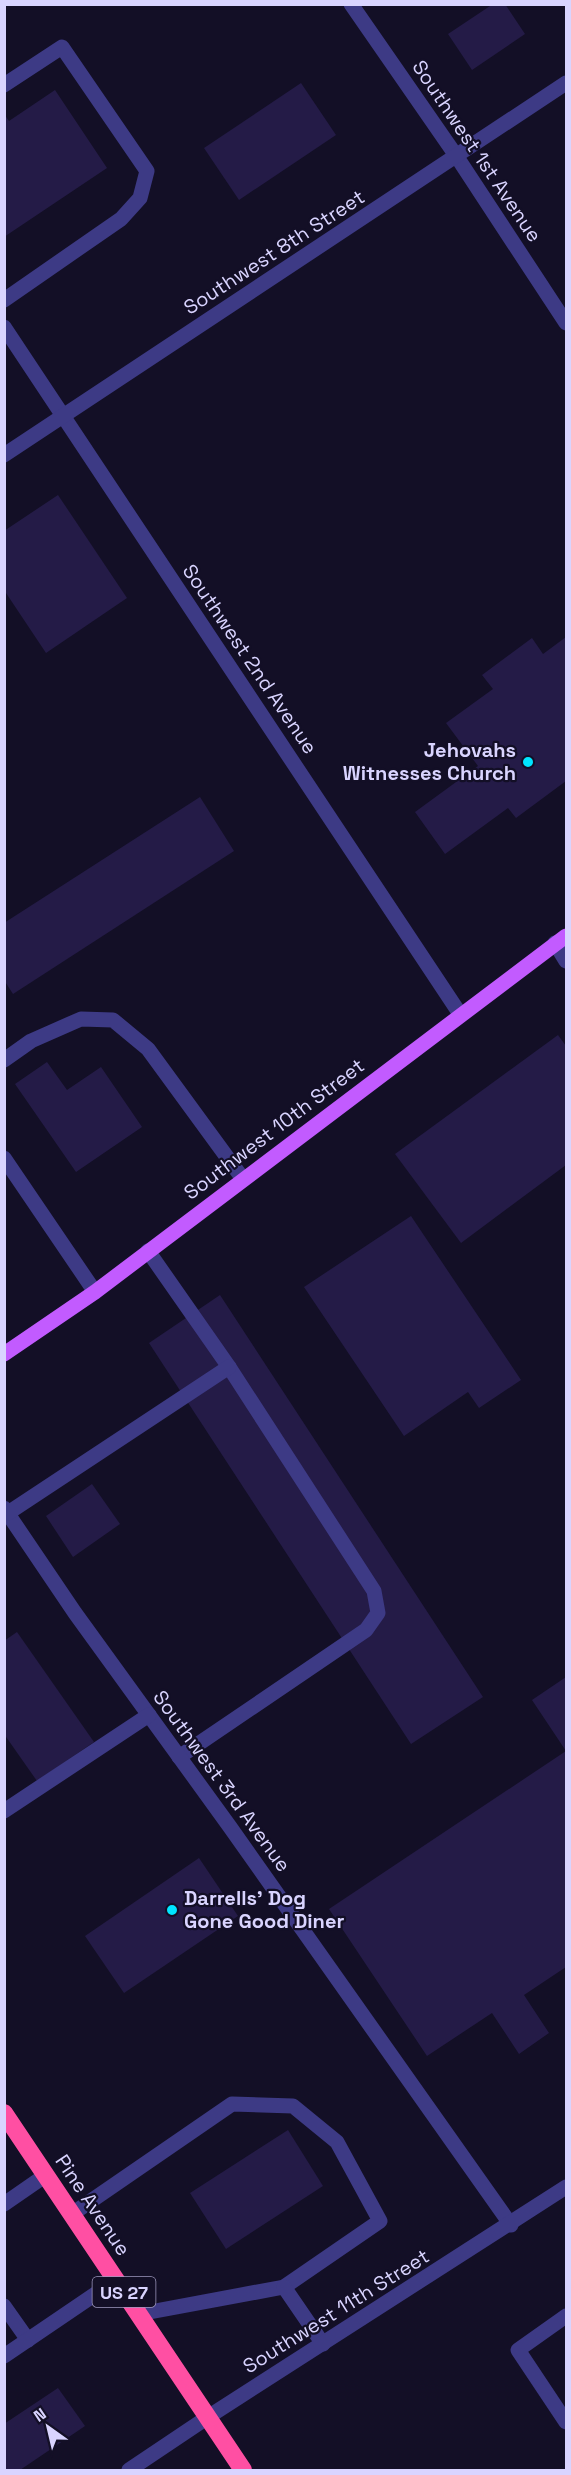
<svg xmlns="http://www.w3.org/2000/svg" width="571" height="2475" font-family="'Space Grotesk',sans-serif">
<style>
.building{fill:#241b47}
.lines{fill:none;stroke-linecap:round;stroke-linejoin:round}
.minor{stroke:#3d3a85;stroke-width:15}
.major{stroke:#c25bff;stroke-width:15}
.highway{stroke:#ff4fa3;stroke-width:18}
.poi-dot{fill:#00e5ff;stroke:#130f26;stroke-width:2}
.labels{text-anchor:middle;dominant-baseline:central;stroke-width:4.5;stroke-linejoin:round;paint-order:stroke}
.shield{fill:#130f26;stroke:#9e99be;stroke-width:1.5}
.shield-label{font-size:18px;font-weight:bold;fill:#d9d4ff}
.street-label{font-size:20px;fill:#d9d4ff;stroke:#130f26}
.poi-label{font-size:20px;font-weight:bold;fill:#d9d4ff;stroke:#130f26;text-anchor:end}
</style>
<rect width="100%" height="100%" fill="#130f26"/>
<g class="building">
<path d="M493,4h12l20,30 -53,36 -24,-36z"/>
<path d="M301,83l35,52 -97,65 -35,-52z"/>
<path d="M55,90l52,78 -103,69v-123l5,7z"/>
<path d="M58,495l69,103 -81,55 -42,-63v-59z"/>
<path d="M566,637v144l-50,37 -8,-10 -63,46 -30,-42 63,-46 -32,-43 47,-34 -11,-14 50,-37 11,16z"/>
<path d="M200,797l34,54 -221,143 -9,-14v-57z"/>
<path d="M558,1035l8,11v119l-105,78 -66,-89z"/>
<path d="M47,1062l20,28 34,-23 41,60 -66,45 -61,-88z"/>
<path d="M411,1216l110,164 -42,28 -11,-16 -64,44 -100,-149z"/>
<path d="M220,1295l263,402 -72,47 -262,-401z"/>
<path d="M92,1484l28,40 -47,33 -27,-41z"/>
<path d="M17,1632l77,110 -57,39 -33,-47v-93z"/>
<path d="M566,1677v290l-42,28 25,38 -30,21 -27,-41 -65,43 -98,-147 237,-158 -34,-51z"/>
<path d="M199,1858l39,58 -114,77 -39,-57z"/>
<path d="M288,2130l35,56 -97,63 -36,-56z"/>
<path d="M58,2388l27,38 -65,44h-16v-46z"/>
</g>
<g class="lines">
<g class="minor">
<path d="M351,4l106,153 109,166"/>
<path d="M4,85l58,-38 85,124 -7,27 -19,21 -117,81"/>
<path d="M4,327l456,687"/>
<path d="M4,455l562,-372"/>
<path d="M555,943l11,18"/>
<path d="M4,1060l27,-19 50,-22 32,1 35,29 95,130"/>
<path d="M4,1158l91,134"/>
<path d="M148,1251l81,116 145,224 4,22 -12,17 -187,127"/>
<path d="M4,1508l71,105 155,214 281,398"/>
<path d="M8,1513l221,-146"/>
<path d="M4,1811l145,-96"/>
<path d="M4,2204l42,-29"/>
<path d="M72,2214l160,-110 61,2 44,36 43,79 -96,66 -145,27"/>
<path d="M284,2287l39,57"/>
<path d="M4,2306l24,34"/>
<path d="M566,2316l-48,34 48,72"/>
<path d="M4,2356l112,-76"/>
<path d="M129,2470l79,-53 358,-230"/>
</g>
<path class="major" d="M4,1354l91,-62 471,-356"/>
<path class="highway" d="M4,2113l239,357"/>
</g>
<g class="poi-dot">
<circle cx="528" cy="762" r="6"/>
<circle cx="172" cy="1910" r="6"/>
</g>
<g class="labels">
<rect class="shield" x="92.5" y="2277" width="63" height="30" rx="4.5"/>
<g class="shield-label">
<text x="124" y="2292">US 27</text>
</g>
<g class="street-label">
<text transform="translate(477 151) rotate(56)">Southwest 1st Avenue</text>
<text transform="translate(274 252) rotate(-33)">Southwest 8th Street</text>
<text transform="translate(250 659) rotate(56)">Southwest 2nd Avenue</text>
<text transform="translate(274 1129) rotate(-37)">Southwest 10th Street</text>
<text transform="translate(222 1781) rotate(54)">Southwest 3rd Avenue</text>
<text transform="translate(93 2205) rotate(56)">Pine Avenue</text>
<text transform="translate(336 2311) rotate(-32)">Southwest 11th Street</text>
</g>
<g class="poi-label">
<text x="516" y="750">Jehovahs<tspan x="516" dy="23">Witnesses Church</tspan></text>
<text x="184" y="1898" text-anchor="start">Darrells' Dog<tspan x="184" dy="23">Gone Good Diner</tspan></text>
</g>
</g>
<rect width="571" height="2475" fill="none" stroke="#d9d4ff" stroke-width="12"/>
<g transform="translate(48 2427) rotate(326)" stroke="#130f26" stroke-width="4.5" paint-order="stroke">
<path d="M0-4.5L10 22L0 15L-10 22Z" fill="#d9d4ff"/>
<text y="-9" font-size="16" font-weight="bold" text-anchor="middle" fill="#d9d4ff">N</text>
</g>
</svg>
